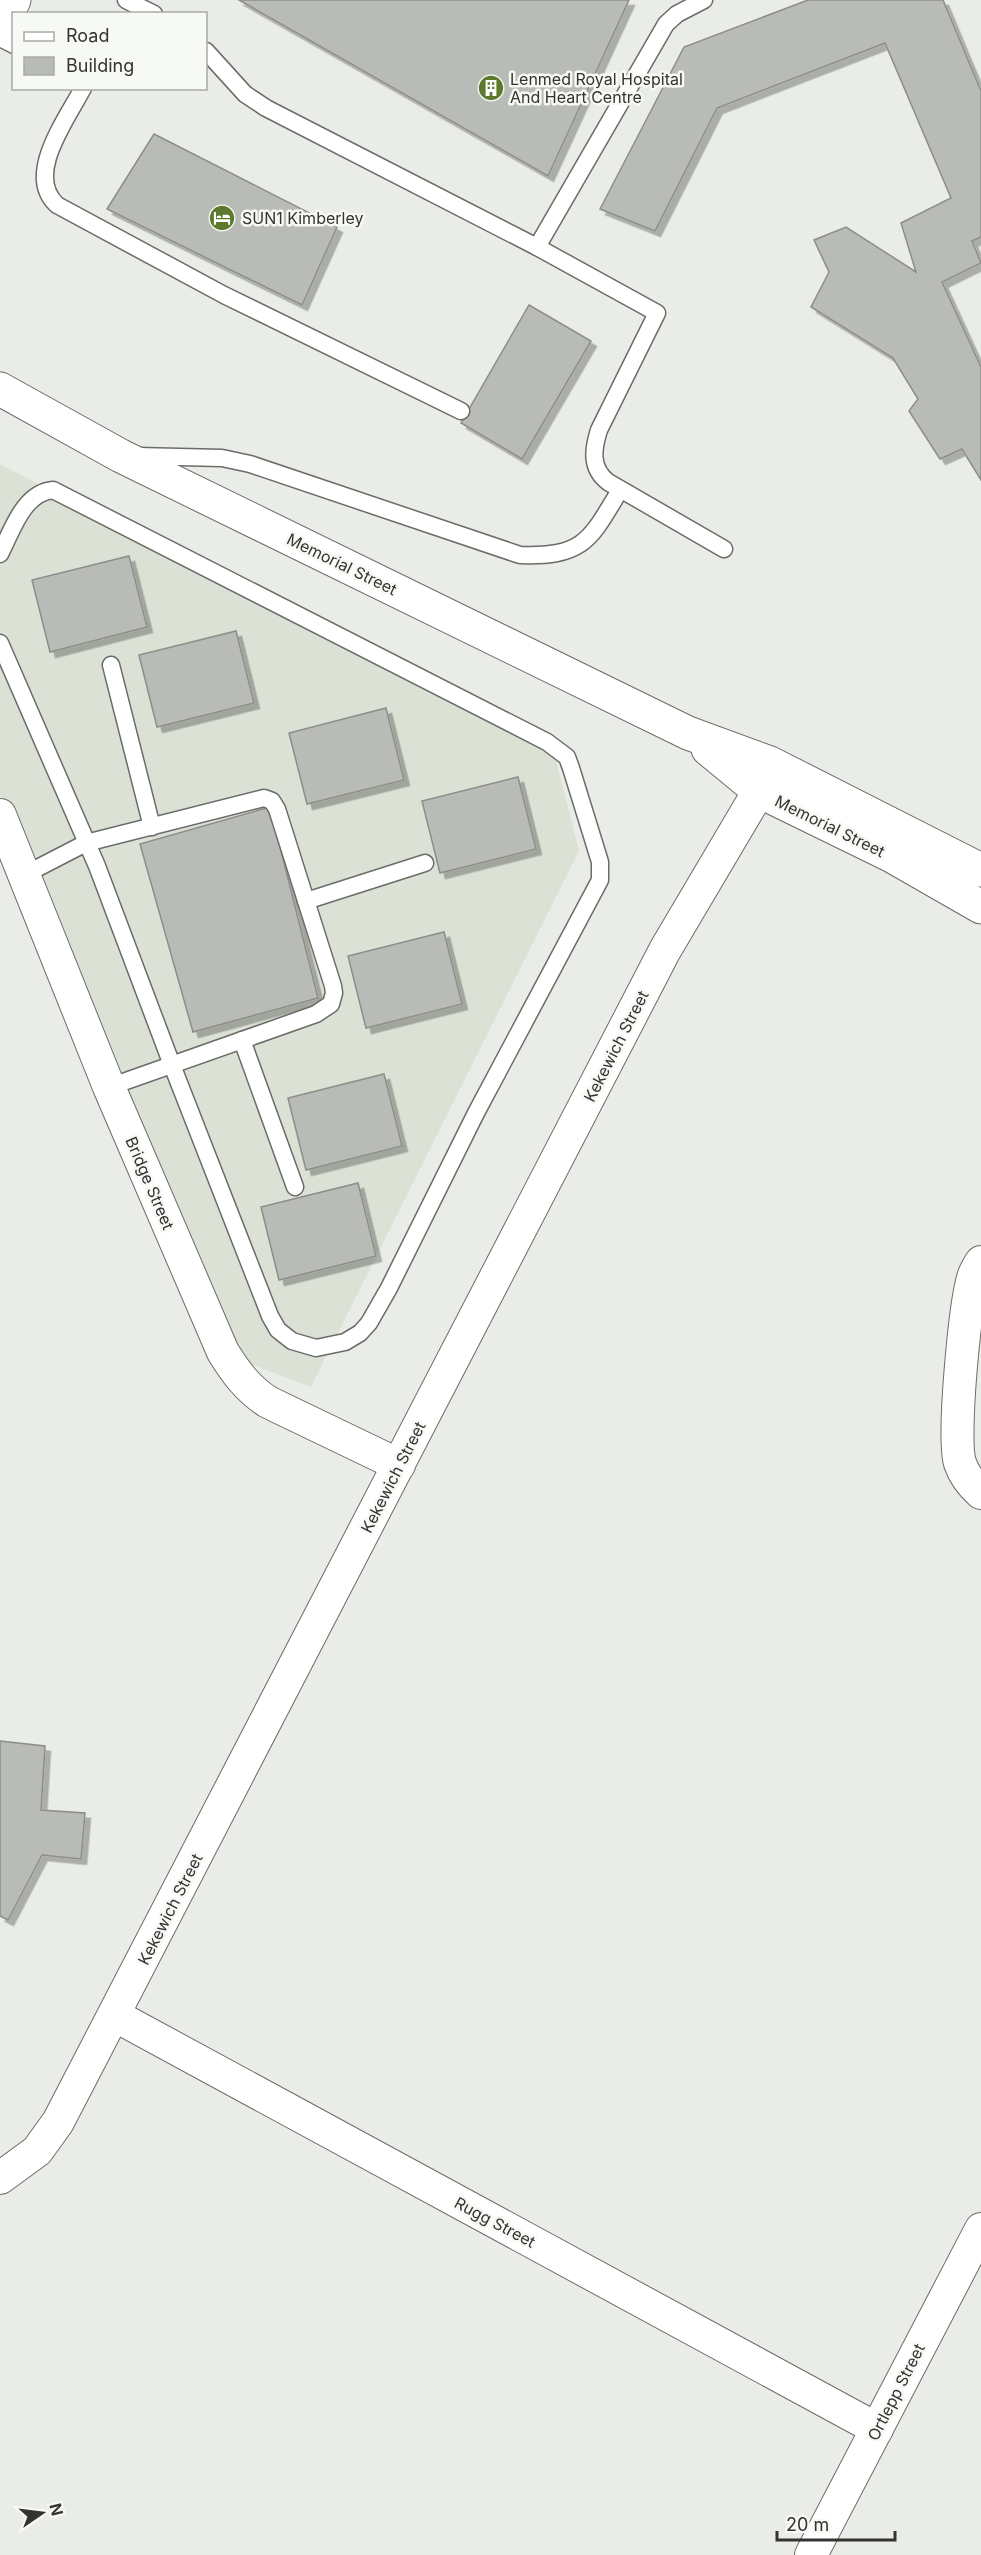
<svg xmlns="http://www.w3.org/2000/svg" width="981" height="2555" font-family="Inter,sans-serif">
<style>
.built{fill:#dce1d5}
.building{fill:#b9bbb6;stroke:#8c8e8a;stroke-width:1.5;filter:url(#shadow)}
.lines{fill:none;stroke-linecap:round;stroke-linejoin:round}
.service-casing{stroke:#6a6c68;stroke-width:19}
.minor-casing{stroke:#6a6c68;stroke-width:34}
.tertiary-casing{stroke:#6a6c68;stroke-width:35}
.trunk-casing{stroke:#6a6c68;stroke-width:35}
.service{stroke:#fff;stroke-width:16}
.minor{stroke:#fff;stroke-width:32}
.tertiary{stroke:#fff;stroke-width:33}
.trunk{stroke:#fff;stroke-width:33}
.labels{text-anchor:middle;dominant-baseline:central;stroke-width:5;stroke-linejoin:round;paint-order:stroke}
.poi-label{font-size:16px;fill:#333432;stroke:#f7f9f4;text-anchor:start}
.street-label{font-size:16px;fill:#333432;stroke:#f7f9f4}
</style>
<defs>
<filter id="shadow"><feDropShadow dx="5.5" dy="5.5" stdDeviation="0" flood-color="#0004"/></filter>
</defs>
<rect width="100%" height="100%" fill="#e9ece7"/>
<path class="built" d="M0,464l554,288 25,99 -268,536 -86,-33 -225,-560z"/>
<g class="building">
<path d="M239,0h390l-81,176z"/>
<path d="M808,0h135l38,91v146l-9,4 9,22 -39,19 39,85v113l-19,-31 -22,10 -31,-48 9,-12 -25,-41 -82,-51 18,-35 -15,-32 32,-13 70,45 -15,-49 50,-25 -66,-155 -168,65 -62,123 -55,-22 84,-162z"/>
<path d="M154,134l183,93 -35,78 -195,-96z"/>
<path d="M529,305l62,36 -69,118 -61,-36z"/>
<path d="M129,556l18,71 -97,25 -18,-72z"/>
<path d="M236,631l18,72 -97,24 -18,-72z"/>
<path d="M386,708l18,72 -97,24 -18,-71z"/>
<path d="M518,777l18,72 -96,24 -18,-72z"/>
<path d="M270,807l48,191 -125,34 -53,-188z"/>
<path d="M444,932l18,72 -96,24 -18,-72z"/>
<path d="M384,1074l18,72 -96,24 -18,-72z"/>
<path d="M358,1183l18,73 -97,24 -18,-73z"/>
<path d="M0,1741l45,5 -4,64 44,3 -4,46 -39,-4 -34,65 -8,-4z"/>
</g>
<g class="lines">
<g class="service-casing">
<g id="service">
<path d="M126,0l28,14"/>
<path d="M0,38l14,7"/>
<path d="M206,51l39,43 21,14 271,139 120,66 -58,117c-6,19 -9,38 9,52l116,67"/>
<path d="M83,88c-16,31 -59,87 -26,117l167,90 237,116"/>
<path d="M537,247l129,-223 11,-10 27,-14"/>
<path d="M137,456l85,2 28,6 270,91c64,2 70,-15 100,-65"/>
<path d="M0,554c12,-23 23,-61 53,-64l494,252 20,15 4,11 29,94v18l-124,233 -87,175 -20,35 -9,10 -15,9 -29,6 -24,-7 -14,-11 -8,-14 -98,-251 -75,-199 -97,-223"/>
<path d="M111,665l41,162"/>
<path d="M24,875l62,-32 178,-45 8,3 5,8 56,177 1,7 -3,11 -15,10 -207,73"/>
<path d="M306,901l119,-38"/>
<path d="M242,1040l53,147"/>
</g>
</g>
<g class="minor-casing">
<g id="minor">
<path d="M0,815l109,272 114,265c13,21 25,37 45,50l131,63"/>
<path d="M981,1262c-3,5 -7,11 -8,16 -8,27 -21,161 -13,185 4,12 12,22 21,30"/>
<path d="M114,2015l763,414"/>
<path d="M0,2178l37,-27 21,-29 607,-1172 94,-159 10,-25"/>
<path d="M811,2555l170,-326"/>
</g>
</g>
<g class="tertiary-casing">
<path id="tertiary" d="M0,29l14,-29"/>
</g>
<g class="trunk-casing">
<g id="trunk">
<path d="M0,389l121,67 567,277 82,30 211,107"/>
<path d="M708,749l51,42 133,65 89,51"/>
</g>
</g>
<use href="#service" class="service"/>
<use href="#minor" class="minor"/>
<use href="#tertiary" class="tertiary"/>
<use href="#trunk" class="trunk"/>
</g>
<defs>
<g id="building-disc" transform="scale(1.35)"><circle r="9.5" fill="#5c792e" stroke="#f7f9f4"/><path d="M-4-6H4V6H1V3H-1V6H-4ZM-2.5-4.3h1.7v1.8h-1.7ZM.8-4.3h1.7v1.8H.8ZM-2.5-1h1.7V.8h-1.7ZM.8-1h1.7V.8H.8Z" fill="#fff"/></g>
<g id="hotel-disc" transform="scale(1.35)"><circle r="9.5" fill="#5c792e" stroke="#f7f9f4"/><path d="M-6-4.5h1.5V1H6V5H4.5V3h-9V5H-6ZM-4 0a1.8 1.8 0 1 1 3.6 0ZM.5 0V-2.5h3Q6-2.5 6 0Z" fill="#fff"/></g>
</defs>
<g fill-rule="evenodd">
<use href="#building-disc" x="491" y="88"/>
<use href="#hotel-disc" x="222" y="218"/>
</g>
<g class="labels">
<g class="poi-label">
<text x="510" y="79">Lenmed Royal Hospital<tspan x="510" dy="18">And Heart Centre</tspan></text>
<text x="242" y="218">SUN1 Kimberley</text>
</g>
<g class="street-label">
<text transform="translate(342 564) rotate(26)">Memorial Street</text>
<text transform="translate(830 826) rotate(26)">Memorial Street</text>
<text transform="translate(616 1046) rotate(-63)">Kekewich Street</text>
<text transform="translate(150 1183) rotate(67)">Bridge Street</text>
<text transform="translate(393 1477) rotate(-63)">Kekewich Street</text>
<text transform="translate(170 1909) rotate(-63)">Kekewich Street</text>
<text transform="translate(495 2222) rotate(28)">Rugg Street</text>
<text transform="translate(896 2392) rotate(-63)">Ortlepp Street</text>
</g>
</g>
<rect x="12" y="12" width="195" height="78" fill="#f7f9f4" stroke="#a9aaa6" stroke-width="1.5"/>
<rect x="24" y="32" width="30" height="9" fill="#ffffff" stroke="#a9aaa6" stroke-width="1.5"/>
<text x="66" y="42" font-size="18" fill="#333432">Road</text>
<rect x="24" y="57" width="30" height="18" fill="#b9bbb6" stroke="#a9aaa6" stroke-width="1.5"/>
<text x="66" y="72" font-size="18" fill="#333432">Building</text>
<g transform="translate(42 2513) rotate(76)" stroke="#f7f9f4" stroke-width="4.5" paint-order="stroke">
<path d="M0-4.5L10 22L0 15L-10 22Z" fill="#333432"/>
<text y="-9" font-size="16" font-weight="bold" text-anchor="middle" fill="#333432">N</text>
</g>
<path d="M777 2531v9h118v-9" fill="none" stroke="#333432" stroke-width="3"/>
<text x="786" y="2531" font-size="18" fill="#333432" stroke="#f7f9f4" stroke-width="4.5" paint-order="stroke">20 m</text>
</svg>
